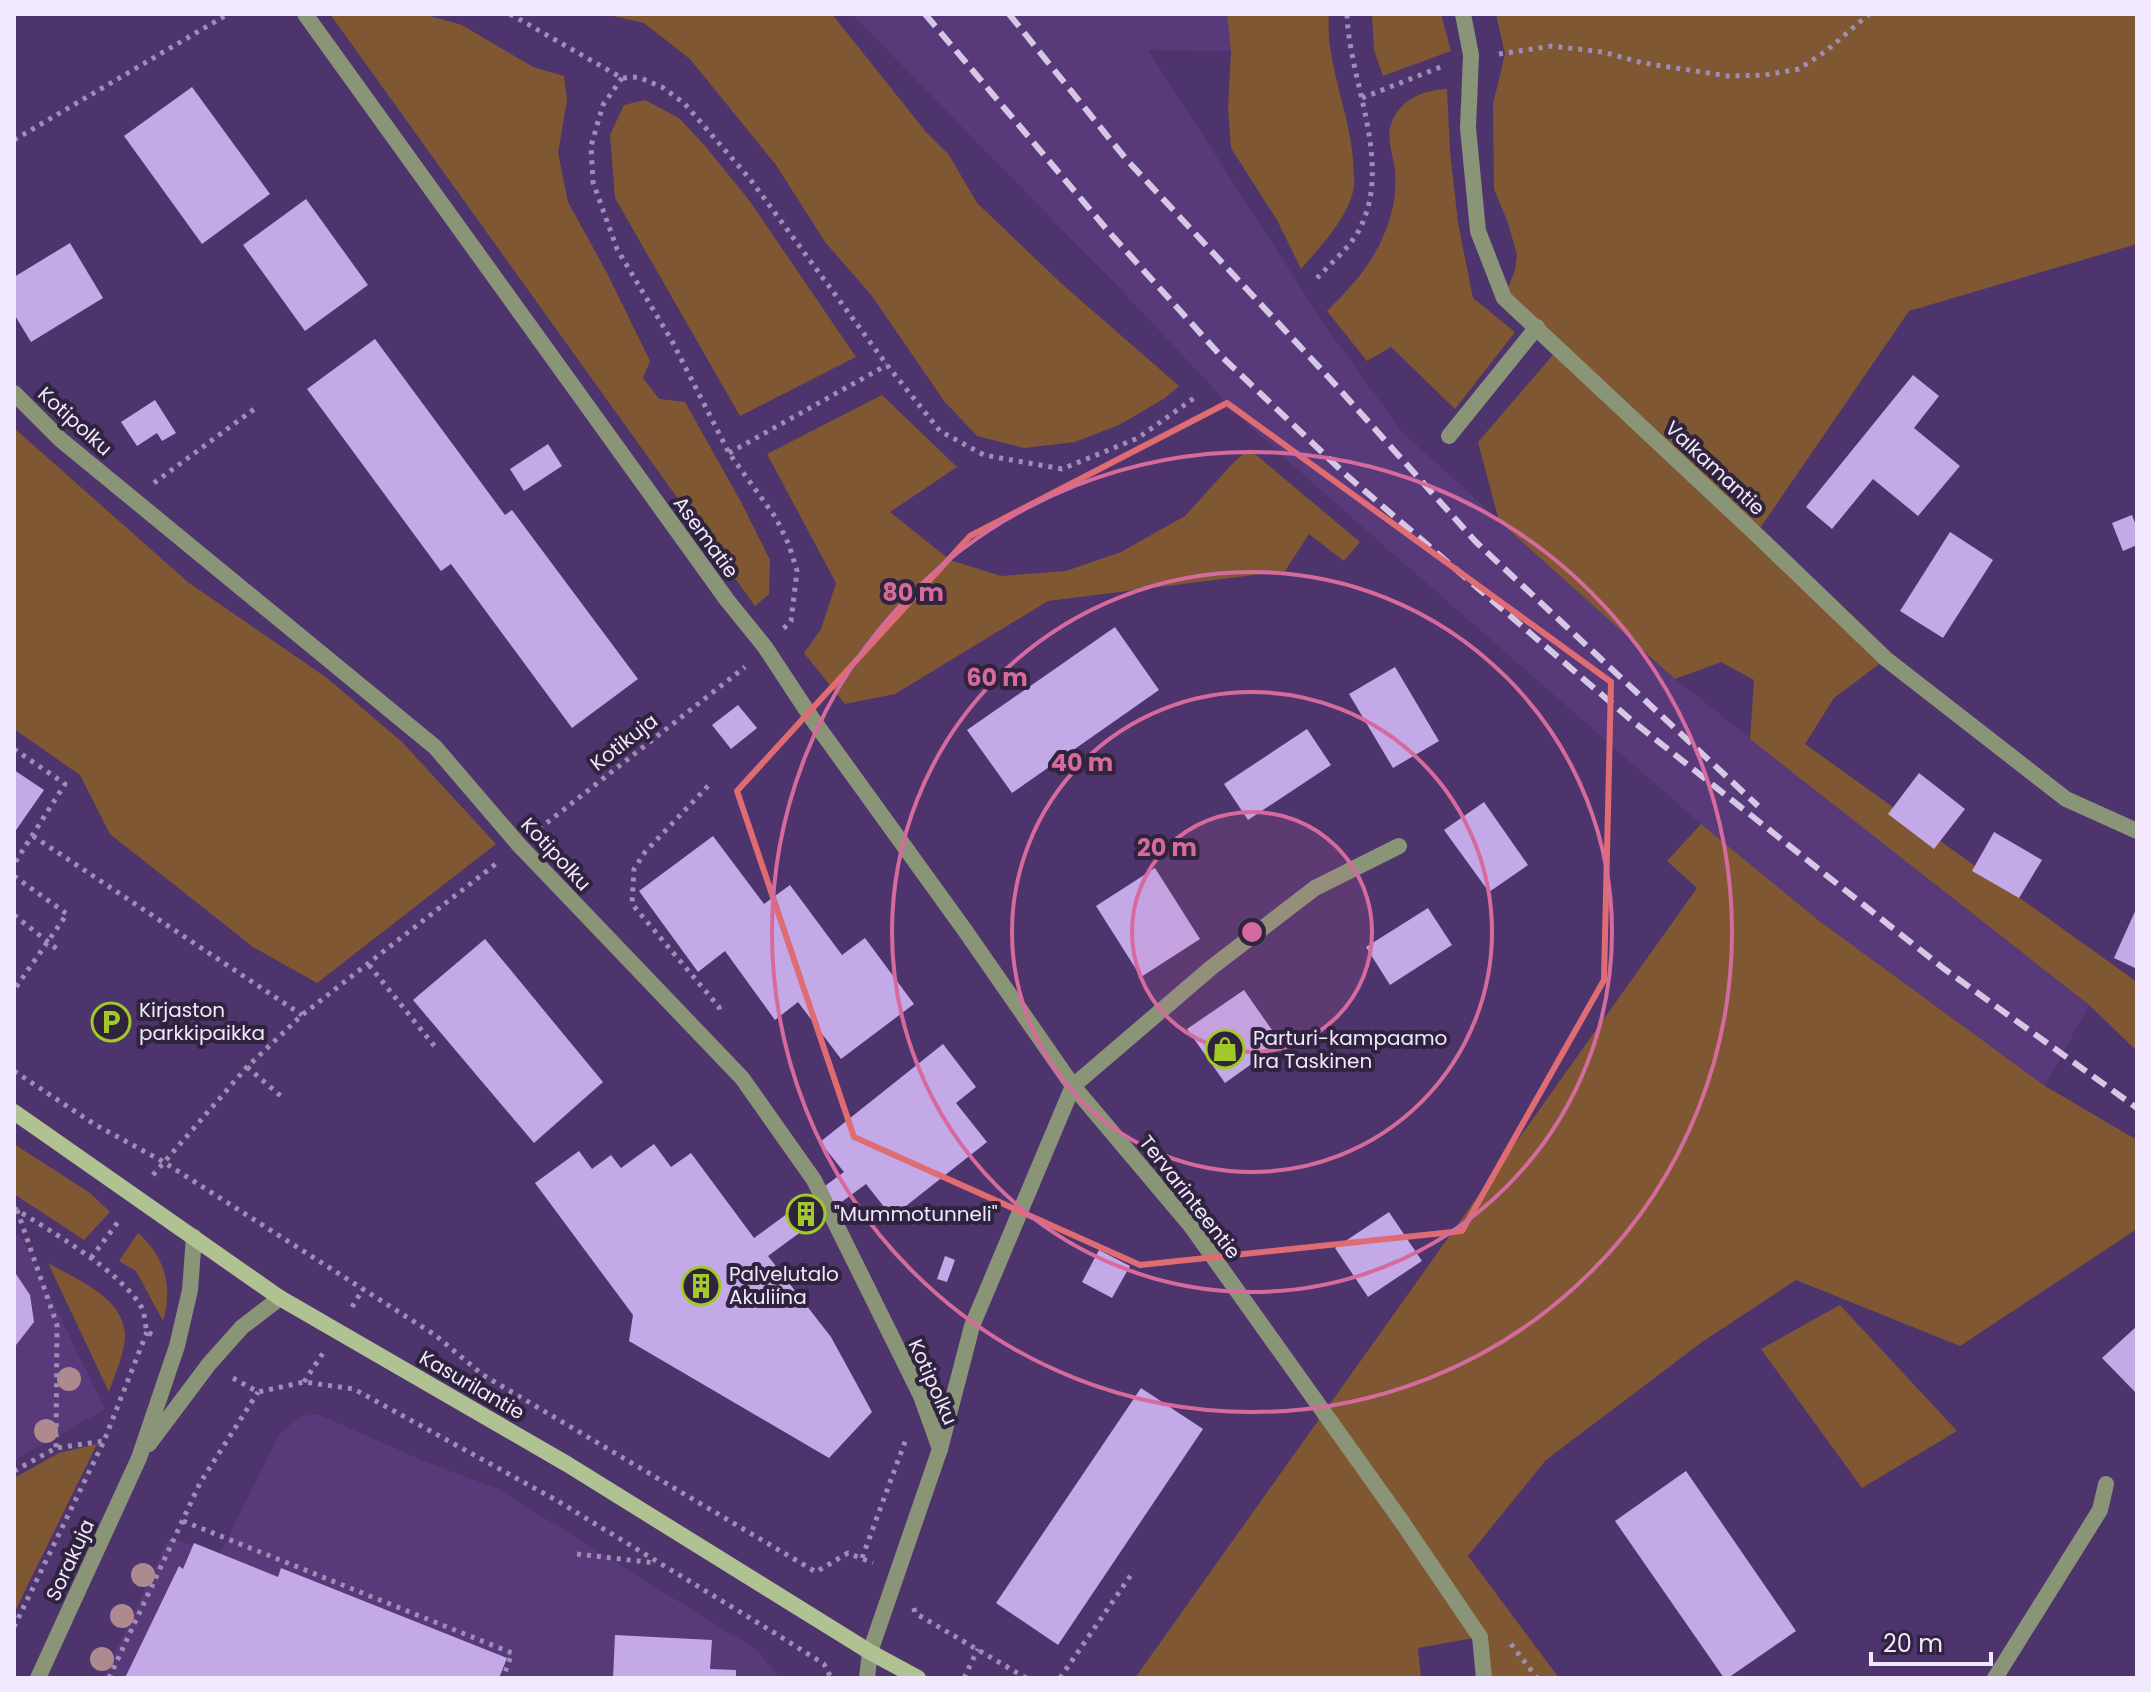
<svg xmlns="http://www.w3.org/2000/svg" width="2151" height="1692" font-family="Poppins,sans-serif">
<style>
.built{fill:#583a7b}
.green{fill:#7f5732}
.building{fill:#c4a9e9}
.lines{fill:none;stroke-linecap:round;stroke-linejoin:round}
.path{stroke:#9e8db5;stroke-width:5;stroke-dasharray:4 6;stroke-linecap:butt}
.lane{stroke:#8a9477;stroke-width:16}
.street{stroke:#8a9477;stroke-width:16}
.secondary{stroke:#b1c292;stroke-width:16}
.rail{stroke:#d4c8e4;stroke-width:6;stroke-dasharray:16 8;stroke-linecap:butt}
.tree{fill:#ae898d}
.marked{fill:none;stroke:#df6b73;stroke-width:6;stroke-linejoin:round}
.ring{fill:none;stroke:#d56b9c;stroke-width:4}
.labels{text-anchor:middle;dominant-baseline:central;stroke-width:8;stroke-linejoin:round;paint-order:stroke}
.street-label{font-size:20px;fill:#f1e8fe;stroke:#2f233d}
.poi-label{font-size:20px;fill:#f1e8fe;stroke:#2f233d;text-anchor:start}
.centre{fill:#d56b9c;stroke:#2f233d;stroke-width:4}
.ring-label{font-size:24px;text-anchor:middle;font-weight:bold;fill:#d56b9c;stroke:#2f233d;stroke-width:8;stroke-linejoin:round;paint-order:stroke}
</style>
<rect width="100%" height="100%" fill="#4e346d"/>
<g class="built">
<path d="M852,14h375l4,37 -83,-1 178,277 77,106 272,246 414,326 -44,81 -227,-166 -117,-96 -377,-331 -82,-74 -114,-122z"/>
<path d="M14,1233l8,6 83,170 -91,51z"/>
<path d="M317,1414l109,48 72,27 260,162 21,27h-676l66,-140 51,16 61,-122 21,-16z"/>
</g>
<g class="green">
<path d="M330,14h93l39,11 71,42 31,9 3,24 -9,53 10,49 39,71 43,88 -7,17 16,21 26,3 56,100 29,58 -1,34 -14,12z"/>
<path d="M604,14h228l94,118 23,23 28,48 85,81 117,102 -14,12 -46,27 -44,17 -51,6 -47,-12 -33,-35 -72,-105 -47,-54 -49,-77 -86,-106 -46,-36z"/>
<path d="M1227,14h102c-4,49 21,98 24,147 0,8 2,18 1,25 -4,30 -34,61 -53,83l-24,-49 -46,-72 -3,-40 3,-57z"/>
<path d="M1372,14h69l10,37 -68,25 -9,-26z"/>
<path d="M1496,14h641v230l-228,67 -153,223 130,125 -52,39 -29,46 332,238v69l-48,-46 -339,-266 4,-59 -33,-18 -46,17 -176,-158 -21,-79 81,-94 -55,-50 11,-28 2,-15 -9,-32 -14,-34 -1,-85 12,-50z"/>
<path d="M1447,89l3,62 8,72 15,75 42,34 -60,77 -64,-62 -24,14 -40,-50c30,-30 52,-54 64,-97 4,-12 5,-30 4,-43 -1,-12 -8,-31 -5,-43 7,-27 31,-38 57,-39z"/>
<path d="M645,100l34,18 26,28 44,54 107,157 -116,59 -125,-218 -5,-63 14,-30z"/>
<path d="M882,395l75,72 -67,45 60,48 51,16 65,-5 55,-19 64,-36 49,-54 15,-13 111,93 -16,19 -35,-27 -24,37 -237,30 -153,93 -50,10 -41,-51 17,-24 15,-46 -69,-129z"/>
<path d="M14,428l175,155 138,95 75,64 94,102 -179,139 -64,-36 -143,-113 -30,-59 -66,-46z"/>
<path d="M1701,824l117,96 227,166 92,54v89l-177,117 -164,-66 -94,62 -156,118 -78,96 91,122h-75l-5,-41 -61,11 3,30h-286l562,-790 -30,-27z"/>
<path d="M14,1144l76,49 20,19 -26,28 -70,-46z"/>
<path d="M138,1233c27,24 35,53 25,88l-27,-50 -17,-10z"/>
<path d="M48,1263c29,17 78,35 77,75 -1,17 -11,38 -16,54z"/>
<path d="M1840,1305l117,126 -95,57 -101,-139z"/>
<path d="M97,1444l-80,163 -3,5v-134l45,-25z"/>
</g>
<g class="building">
<path d="M192,87l78,107 -68,50 -78,-108z"/>
<path d="M306,199l62,86 -63,46 -62,-86z"/>
<path d="M70,243l33,55 -72,44 -17,-28v-37z"/>
<path d="M375,339l130,176 7,-5 126,169 -66,49 -121,-164 -10,7 -134,-182z"/>
<path d="M1913,375l26,21 -25,32 46,38 -42,50 -45,-37 -41,50 -26,-22z"/>
<path d="M155,400l21,33 -14,8 -5,-8 -20,13 -16,-24z"/>
<path d="M548,444l14,22 -38,25 -14,-22z"/>
<path d="M2132,515l5,13v17l-14,6 -11,-28z"/>
<path d="M1950,532l43,28 -50,78 -43,-27z"/>
<path d="M1115,627l44,63 -147,103 -45,-63z"/>
<path d="M1395,667l44,74 -46,27 -44,-74z"/>
<path d="M738,705l19,23 -26,21 -19,-24z"/>
<path d="M1307,729l24,36 -83,55 -24,-36z"/>
<path d="M14,770l30,20 -30,43z"/>
<path d="M1919,773l46,36 -31,40 -46,-35z"/>
<path d="M1484,802l44,63 -39,27 -45,-62z"/>
<path d="M1994,832l48,28 -23,38 -47,-27z"/>
<path d="M713,836l51,68 26,-19 52,70 23,-17 49,66 -73,55 -43,-57 -23,18 -50,-69 -27,21 -59,-81z"/>
<path d="M1155,868l45,71 -59,38 -45,-71z"/>
<path d="M2137,907v62l-23,-11z"/>
<path d="M1428,908l24,37 -62,40 -24,-38z"/>
<path d="M485,939l118,143 -69,61 -121,-143z"/>
<path d="M1244,990l37,53 -56,40 -38,-54z"/>
<path d="M943,1044l33,43 -20,16 31,39 -95,75 -26,-33 -98,72 63,81 41,75 -43,46 -200,-117 4,-26 -98,-132 44,-32 13,18 19,-14 10,13 33,-24 17,23 20,-14 63,85 90,-66 -24,-30z"/>
<path d="M1389,1212l33,49 -54,36 -33,-49z"/>
<path d="M1099,1250l31,16 -18,32 -30,-16z"/>
<path d="M945,1256l10,4 -8,22 -10,-3z"/>
<path d="M14,1271l16,24 4,27 -18,23 -2,-1z"/>
<path d="M2137,1326v68l-35,-36z"/>
<path d="M1141,1388l62,41 -145,216 -62,-42z"/>
<path d="M1686,1471l110,160 -68,47h-4l-109,-157z"/>
<path d="M194,1543l84,34 3,-9 226,90 -8,20h-374l54,-112 4,3z"/>
<path d="M615,1635l97,5 -2,29 26,1v8h-123z"/>
</g>
<g class="lines">
<g class="path">
<path d="M510,14l112,64 16,-1 24,10 22,16 66,76 137,186 53,66 44,24 78,14 76,-31 59,-42"/>
<path d="M1499,54l53,-8 51,6 40,11 85,13 37,-1 34,-6 27,-18 43,-37"/>
<path d="M622,78l-19,27 -12,41 2,36 24,67 55,92 57,112 47,65 13,27 8,26 -6,50 -8,8"/>
<path d="M1362,98l81,-32"/>
<path d="M14,140l214,-126"/>
<path d="M1317,278c13,-14 32,-30 41,-46 37,-67 -9,-149 -11,-218"/>
<path d="M729,453l158,-88"/>
<path d="M154,483l103,-76"/>
<path d="M14,749l51,35 -51,80"/>
<path d="M708,786l-63,66 -11,17 -2,35 87,103 1,6"/>
<path d="M539,829l206,-162"/>
<path d="M33,836l269,179"/>
<path d="M14,876l53,38 -53,76"/>
<path d="M14,915l43,34"/>
<path d="M369,965l67,83"/>
<path d="M247,1067l35,30"/>
<path d="M14,1071l80,53 68,37 273,174 48,40 333,197 32,-19 25,10"/>
<path d="M153,1175l94,-108 55,-52 195,-152"/>
<path d="M14,1208c36,23 107,63 128,100 3,7 3,17 5,24l6,3"/>
<path d="M17,1210l40,115 -1,123"/>
<path d="M91,1258l30,-40"/>
<path d="M352,1307l11,-18"/>
<path d="M233,1378l25,14 46,-10 50,7 202,111 217,132 51,32 7,14"/>
<path d="M304,1382l19,-29"/>
<path d="M14,1471l42,-23 48,-7"/>
<path d="M183,1521l329,132 -9,25"/>
<path d="M577,1554l79,9"/>
<path d="M862,1558l44,-119"/>
<path d="M914,1608l1,5 111,65"/>
<path d="M14,1627l90,-186 43,-109"/>
<path d="M1511,1644l26,34"/>
<path d="M109,1678l91,-195 58,-91"/>
<path d="M964,1678l14,-29"/>
<path d="M1060,1678l71,-103"/>
</g>
<path class="lane" d="M1449,436l88,-109"/>
<g class="street">
<path d="M305,14l422,586 38,47 48,73 151,209 109,157 118,140 211,296 78,115 4,41"/>
<path d="M1463,14l8,41 -3,73 10,103 26,67 254,238 128,123 180,140 71,32"/>
<path d="M14,393l47,47 374,307 84,98 223,233 72,102 107,216 19,53"/>
<path d="M149,1444l60,-80 33,-37 38,-29"/>
<path d="M38,1678l101,-220 38,-112 13,-56 4,-53"/>
<path d="M867,1678l3,-26 70,-203 32,-123 101,-240 139,-119 103,-79 84,-42"/>
<path d="M1995,1678l105,-168 6,-26"/>
</g>
<path class="secondary" d="M14,1112l266,186 287,166 303,188 48,26"/>
<g class="rail">
<path d="M925,14l184,218 111,123 124,118 286,246 313,249 194,140"/>
<path d="M1009,14l117,145 206,222 144,161 282,264"/>
</g>
</g>
<g class="tree">
<circle cx="69" cy="1379" r="12"/>
<circle cx="46" cy="1431" r="12"/>
<circle cx="143" cy="1575" r="12"/>
<circle cx="122" cy="1616" r="12"/>
<circle cx="102" cy="1659" r="12"/>
</g>
<path class="marked" d="M1227,403l384,279 -7,298 -142,251 -322,34 -286,-128 -117,-346 233,-255z"/>
<circle cx="1252" cy="932" r="120" fill="#d56b9c" fill-opacity=".12"/>
<g class="ring">
<circle cx="1252" cy="932" r="120"/>
<circle cx="1252" cy="932" r="240"/>
<circle cx="1252" cy="932" r="360"/>
<circle cx="1252" cy="932" r="480"/>
</g>
<defs>
<g id="parking-ring" transform="scale(2)"><circle r="9.5" fill="#2f233d" stroke="#a1c929" stroke-width="1.5"/><path d="M-3.5-5.5H1a3.5 3.5 0 0 1 0 7H-1V5.5H-3.5ZM-1-3.4V-.6H.8a1.4 1.4 0 0 0 0-2.8Z" fill="#a1c929"/></g>
<g id="shop-ring" transform="scale(2)"><circle r="9.5" fill="#2f233d" stroke="#a1c929" stroke-width="1.5"/><path d="M-5-2.5h2.3a2.7 3.5 0 0 1 5.4 0H5L5.5 6h-11ZM-1.5-2.5h3a1.5 2.3 0 0 0-3 0Z" fill="#a1c929"/></g>
<g id="building-ring" transform="scale(2)"><circle r="9.5" fill="#2f233d" stroke="#a1c929" stroke-width="1.5"/><path d="M-4-6H4V6H1V3H-1V6H-4ZM-2.5-4.3h1.7v1.8h-1.7ZM.8-4.3h1.7v1.8H.8ZM-2.5-1h1.7V.8h-1.7ZM.8-1h1.7V.8H.8Z" fill="#a1c929"/></g>
</defs>
<g fill-rule="evenodd">
<use href="#parking-ring" x="111" y="1022"/>
<use href="#shop-ring" x="1225" y="1049"/>
<use href="#building-ring" x="806" y="1214"/>
<use href="#building-ring" x="701" y="1286"/>
</g>
<g class="labels">
<g class="street-label">
<text transform="translate(75 421) rotate(42)">Kotipolku</text>
<text transform="translate(1715 468) rotate(43)">Valkamantie</text>
<text transform="translate(706 537) rotate(54)">Asematie</text>
<text transform="translate(624 742) rotate(-38)">Kotikuja</text>
<text transform="translate(556 854) rotate(47)">Kotipolku</text>
<text transform="translate(1190 1197) rotate(52)">Tervarinteentie</text>
<text transform="translate(933 1382) rotate(66)">Kotipolku</text>
<text transform="translate(472 1385) rotate(30)">Kasurilantie</text>
<text transform="translate(70 1560) rotate(-65)">Sorakuja</text>
</g>
<g class="poi-label">
<text x="139" y="1010">Kirjaston<tspan x="139" dy="23">parkkipaikka</tspan></text>
<text x="1253" y="1038">Parturi-kampaamo<tspan x="1253" dy="23">Ira Taskinen</tspan></text>
<text x="834" y="1214">"Mummotunneli"</text>
<text x="729" y="1274">Palvelutalo<tspan x="729" dy="23">Akuliina</tspan></text>
</g>
</g>
<circle cx="1252" cy="932" r="12" class="centre"/>
<g class="ring-label">
<text x="913" y="601">80 m</text>
<text x="997" y="686">60 m</text>
<text x="1082" y="771">40 m</text>
<text x="1167" y="856">20 m</text>
</g>
<rect width="2151" height="1692" fill="none" stroke="#f1e8fe" stroke-width="32"/>
<path d="M1871 1652v12h120v-12" fill="none" stroke="#f1e8fe" stroke-width="4"/>
<text x="1883" y="1652" font-size="24" fill="#f1e8fe" stroke="#2f233d" stroke-width="6" paint-order="stroke">20 m</text>
</svg>
